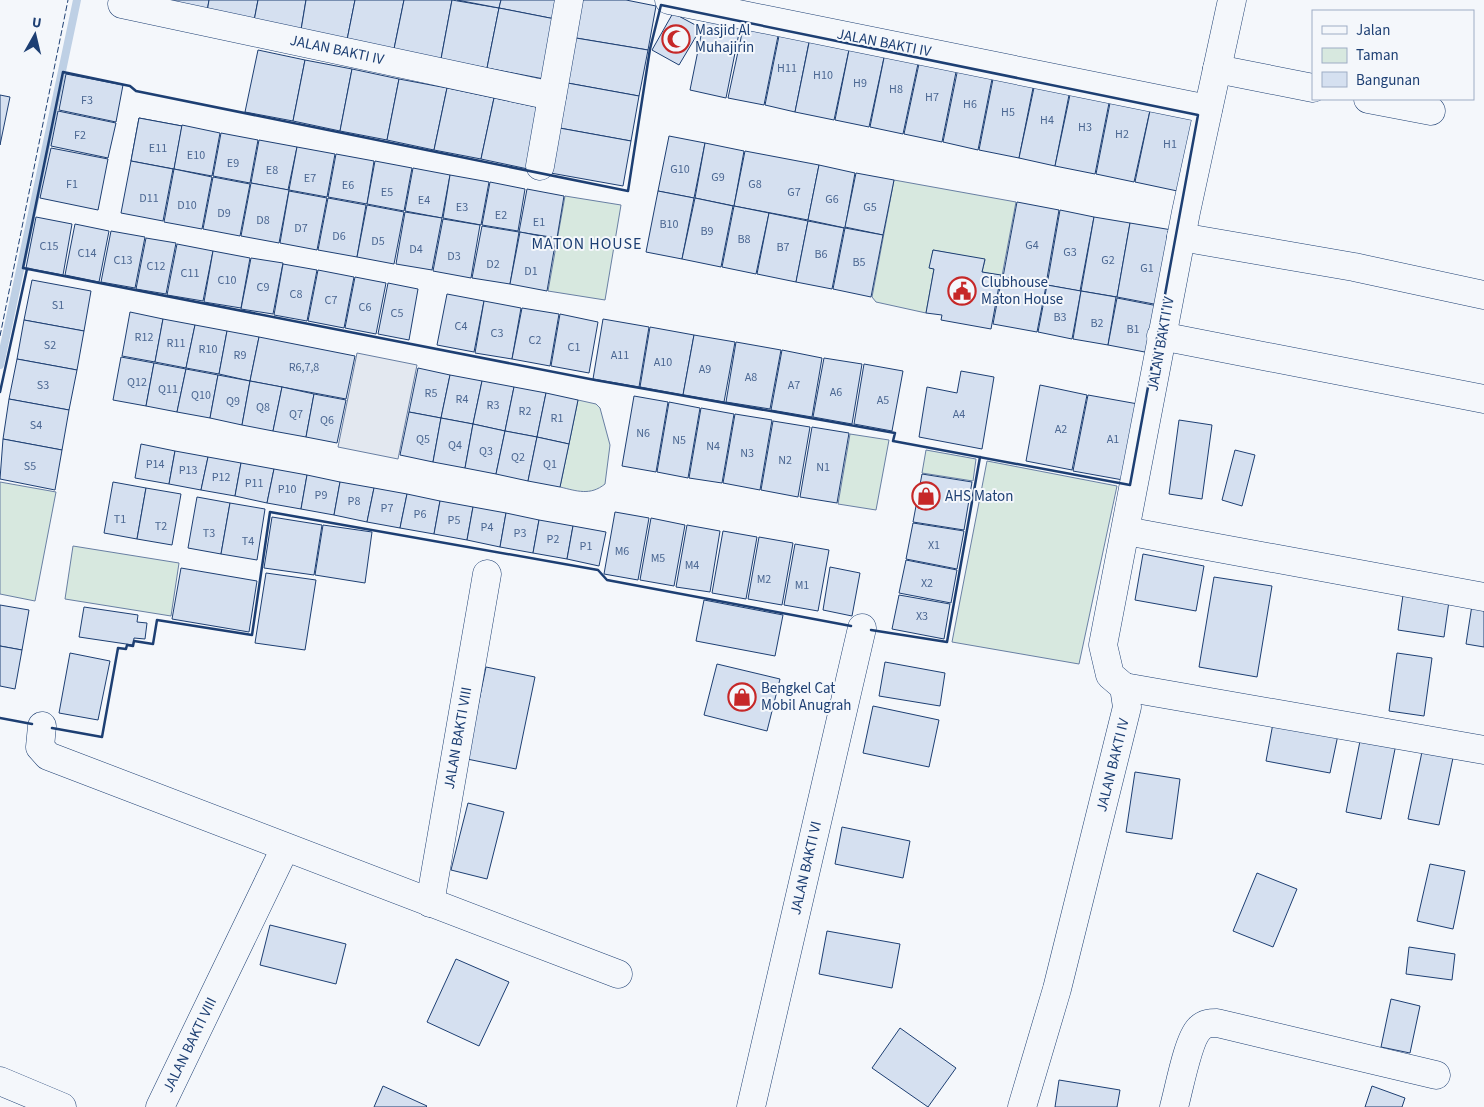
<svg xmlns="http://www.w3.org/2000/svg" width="1484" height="1107" font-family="'Source Sans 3',sans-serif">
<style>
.green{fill:#d7e8df;stroke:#687fa3}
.parking{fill:#e3e8f0;stroke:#687fa3}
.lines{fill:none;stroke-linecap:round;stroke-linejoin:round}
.stream{stroke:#bed0e5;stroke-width:8}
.building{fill:#d5e0f0;stroke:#1d3f73}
.minor-casing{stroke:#1d3f73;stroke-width:29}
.minor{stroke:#f4f7fb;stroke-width:28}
.fence{stroke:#1d3f73;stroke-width:1;stroke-dasharray:6 2.5;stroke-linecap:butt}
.wall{stroke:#1d3f73;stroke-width:2.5}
.labels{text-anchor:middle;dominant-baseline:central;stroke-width:4;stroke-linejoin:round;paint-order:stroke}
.number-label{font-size:12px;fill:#4b6792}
.poi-label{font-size:15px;fill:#1d3f73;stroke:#f4f7fb;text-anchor:start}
.street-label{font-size:15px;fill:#1d3f73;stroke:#f4f7fb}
.neighbourhood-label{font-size:16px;letter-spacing:1px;fill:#1d3f73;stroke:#f4f7fb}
</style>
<rect width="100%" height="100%" fill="#f4f7fb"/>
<g class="green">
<path d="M894,180l122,22 -14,74 -20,-4 3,-12 -52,-10 -3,18 4,1 -8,44 -50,-11 -4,-5z"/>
<path d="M565,196l56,9 -16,95 -57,-9z"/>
<path d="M578,400l18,4 4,4 10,37 -5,39c-15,12 -28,7 -45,3z"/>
<path d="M850,434l39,6 -13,70 -38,-6z"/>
<path d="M926,450l50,9 -3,22 -51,-8z"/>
<path d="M987,461l130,25 -38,178 -127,-22z"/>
<path d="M0,482l56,10 -21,109 -35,-7z"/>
<path d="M73,546l106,17 -8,53 -106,-17z"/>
</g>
<path class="parking" d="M357,353l60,12 -19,94 -60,-12z"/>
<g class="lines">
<path class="stream" d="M0,365l77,-365"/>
</g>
<g class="building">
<path d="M161,0h48l-2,12z"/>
<path d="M209,0h49l-4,21 -47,-9z"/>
<path d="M258,0h48l-5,30 -47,-9z"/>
<path d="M306,0h49l-8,40 -46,-10z"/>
<path d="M355,0h49l-10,49 -47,-9z"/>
<path d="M404,0h48l-11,59 -47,-10z"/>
<path d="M452,0l47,8 -12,60 -46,-9z"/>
<path d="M457,0h44l-2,8z"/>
<path d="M501,0h58l-4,19 -56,-11z"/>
<path d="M577,0h49l30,6 -8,44 -78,-13z"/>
<path d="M499,8l56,11 -11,60 -57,-11z"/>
<path d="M673,13l28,15 -22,37 -27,-15z"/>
<path d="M705,16l36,7 -15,75 -36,-8z"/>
<path d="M744,24l35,7 -15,74 -36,-7z"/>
<path d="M780,31l30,6 -15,75 -30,-7z"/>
<path d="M570,37l78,13 -9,46 -77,-14z"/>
<path d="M810,38l40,7 -16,75 -39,-8z"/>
<path d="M850,45l35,8 -16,74 -34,-7z"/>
<path d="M258,50l47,10 -12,61 -48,-9z"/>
<path d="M885,53l34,6 -16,75 -33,-7z"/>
<path d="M920,59l37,8 -15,75 -38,-8z"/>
<path d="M305,60l47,9 -12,62 -47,-10z"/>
<path d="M958,68l35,6 -15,76 -35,-8z"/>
<path d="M352,69l47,10 -12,61 -47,-9z"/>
<path d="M66,74l57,11 -7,37 -57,-12z"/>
<path d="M994,74l40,9 -15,75 -40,-8z"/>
<path d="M399,79l48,9 -13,62 -47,-10z"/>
<path d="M562,82l77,14 -8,45 -77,-14z"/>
<path d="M1035,83l35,7 -15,76 -36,-8z"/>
<path d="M447,88l47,10 -13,61 -47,-9z"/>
<path d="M1071,90l39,8 -15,76 -40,-8z"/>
<path d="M0,95l10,2 -10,48z"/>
<path d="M494,98l47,10 -13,61 -47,-10z"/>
<path d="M1111,98l40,8 -17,76 -38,-8z"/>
<path d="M1151,106l47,9 -16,77 -47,-10z"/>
<path d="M58,111l58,12 -8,35 -57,-12z"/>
<path d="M139,118l43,8 -8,43 -43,-8z"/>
<path d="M139,118l43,8 -8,43 -43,-8z"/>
<path d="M182,125l38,8 -8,43 -38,-7z"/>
<path d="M554,127l77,14 -8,45 -78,-14z"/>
<path d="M221,133l37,7 -8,43 -37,-7z"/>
<path d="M669,136l36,7 -11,55 -36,-7z"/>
<path d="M259,140l38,7 -9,43 -37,-7z"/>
<path d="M705,143l39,8 -10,55 -39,-8z"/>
<path d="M297,147l38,7 -8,43 -38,-7z"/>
<path d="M51,148l57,11 -10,51 -58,-12z"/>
<path d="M745,151l74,14 -11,55 -74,-14z"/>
<path d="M336,154l38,7 -7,43 -39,-7z"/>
<path d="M131,161l42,8 -10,52 -42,-8z"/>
<path d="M375,161l37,7 -8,43 -37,-7z"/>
<path d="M819,165l36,8 -10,55 -37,-8z"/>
<path d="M413,168l37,7 -8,43 -37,-7z"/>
<path d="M174,169l38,8 -10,52 -38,-7z"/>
<path d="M856,173l38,7 -11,55 -38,-8z"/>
<path d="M450,175l39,7 -8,43 -38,-7z"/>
<path d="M213,177l37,7 -10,52 -37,-7z"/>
<path d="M490,182l35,7 -7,42 -36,-6z"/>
<path d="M251,183l38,7 -10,53 -38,-7z"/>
<path d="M527,189l37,7 -7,42 -38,-6z"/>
<path d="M289,191l38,7 -10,52 -37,-7z"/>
<path d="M658,191l36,7 -12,61 -36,-7z"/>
<path d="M328,198l38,7 -9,52 -39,-7z"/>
<path d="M695,198l38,8 -12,61 -39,-8z"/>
<path d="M1017,202l42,8 -13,74 -43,-7z"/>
<path d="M367,205l37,7 -10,52 -37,-7z"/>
<path d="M734,206l35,7 -13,61 -34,-7z"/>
<path d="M1060,210l34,7 -14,74 -33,-6z"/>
<path d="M405,212l37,6 -10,52 -36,-6z"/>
<path d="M769,213l39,8 -12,61 -39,-8z"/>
<path d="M36,217l36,7 -9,51 -37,-7z"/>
<path d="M1094,217l36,6 -13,74 -36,-6z"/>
<path d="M443,219l37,6 -9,53 -38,-7z"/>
<path d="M808,221l36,7 -12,61 -36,-7z"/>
<path d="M1130,223l42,7 -13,75 -42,-8z"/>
<path d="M75,224l34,7 -10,51 -34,-7z"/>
<path d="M482,226l37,6 -9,52 -38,-6z"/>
<path d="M845,228l38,7 -12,62 -38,-8z"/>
<path d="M111,231l34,6 -10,51 -34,-6z"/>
<path d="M520,232l36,7 -9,52 -37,-7z"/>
<path d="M146,238l30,5 -10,51 -30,-5z"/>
<path d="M177,244l36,7 -10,50 -36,-6z"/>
<path d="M933,250l52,9 -3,13 19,3 -10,54 -50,-9 1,-5 -16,-2 8,-44 -5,-1z"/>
<path d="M213,251l37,7 -9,50 -37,-6z"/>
<path d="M251,258l32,5 -10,51 -32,-5z"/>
<path d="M283,264l34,6 -10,51 -33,-6z"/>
<path d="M318,270l36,7 -10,51 -36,-7z"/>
<path d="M355,277l31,6 -10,51 -31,-6z"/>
<path d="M1002,277l44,9 -9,46 -44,-8z"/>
<path d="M32,280l59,11 -7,40 -60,-11z"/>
<path d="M388,283l30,6 -9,51 -31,-6z"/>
<path d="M1047,285l34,6 -9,48 -34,-7z"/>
<path d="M1081,291l35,6 -8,48 -35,-6z"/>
<path d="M447,294l37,7 -10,51 -37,-7z"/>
<path d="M1117,298l41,8 -8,47 -42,-8z"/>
<path d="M484,301l37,7 -9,51 -37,-6z"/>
<path d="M522,308l37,6 -9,52 -38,-7z"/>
<path d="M130,312l33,7 -8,43 -33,-6z"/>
<path d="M560,314l38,8 -9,51 -38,-7z"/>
<path d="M163,319l32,6 -9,43 -31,-6z"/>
<path d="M603,319l46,8 -10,60 -46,-8z"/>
<path d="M24,320l60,11 -7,39 -60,-11z"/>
<path d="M195,325l32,6 -8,43 -33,-6z"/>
<path d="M650,327l44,8 -11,60 -43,-8z"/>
<path d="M227,331l32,6 -9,44 -31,-7z"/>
<path d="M694,335l41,7 -11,60 -41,-7z"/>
<path d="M259,337l96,19 -9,43 -96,-18z"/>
<path d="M736,342l45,8 -11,59 -44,-7z"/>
<path d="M782,350l40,8 -10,59 -41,-7z"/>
<path d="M121,357l33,6 -8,43 -33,-6z"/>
<path d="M824,358l38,6 -10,60 -39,-7z"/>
<path d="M17,359l60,11 -8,40 -60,-11z"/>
<path d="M154,363l32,6 -9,43 -31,-6z"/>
<path d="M864,364l39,7 -11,60 -38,-7z"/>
<path d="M418,368l32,7 -9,43 -32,-6z"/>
<path d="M186,369l32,6 -8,43 -33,-6z"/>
<path d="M961,371l33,6 -12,72 -63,-12 8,-50 30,6z"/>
<path d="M218,375l32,6 -8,44 -32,-7z"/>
<path d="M450,375l32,6 -9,43 -32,-6z"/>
<path d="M250,381l32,6 -9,44 -31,-6z"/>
<path d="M482,381l32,6 -9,44 -32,-7z"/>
<path d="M1040,385l47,10 -15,75 -46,-9z"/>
<path d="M282,387l32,7 -8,43 -33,-6z"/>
<path d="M514,387l32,6 -9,44 -32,-6z"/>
<path d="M546,393l32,7 -9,44 -32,-7z"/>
<path d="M314,394l32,6 -9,43 -31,-6z"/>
<path d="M1088,395l50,9 -15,76 -50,-9z"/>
<path d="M634,396l34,6 -12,70 -34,-6z"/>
<path d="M9,399l60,11 -7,40 -59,-11z"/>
<path d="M669,402l31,6 -12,70 -31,-6z"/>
<path d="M701,408l33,6 -12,69 -33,-5z"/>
<path d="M409,412l32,6 -8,44 -33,-7z"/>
<path d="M735,414l37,6 -12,70 -37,-7z"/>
<path d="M441,418l32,6 -8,44 -32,-6z"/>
<path d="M1179,420l33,5 -10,74 -33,-5z"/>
<path d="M773,421l37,6 -12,70 -37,-7z"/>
<path d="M473,424l32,7 -9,43 -31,-6z"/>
<path d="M812,427l37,6 -12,70 -37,-6z"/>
<path d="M505,431l32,6 -9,44 -32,-7z"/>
<path d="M537,437l32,7 -9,43 -32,-6z"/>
<path d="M3,439l59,11 -7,40 -55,-11z"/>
<path d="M141,444l34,7 -6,33 -34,-6z"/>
<path d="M1235,450l20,5 -13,51 -20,-6z"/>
<path d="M175,451l33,6 -7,33 -32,-6z"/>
<path d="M208,457l33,6 -6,33 -34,-6z"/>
<path d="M241,463l33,6 -7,34 -32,-7z"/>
<path d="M274,469l33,6 -6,34 -34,-6z"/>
<path d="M922,474l50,8 -8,48 -51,-8z"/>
<path d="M307,475l33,7 -6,33 -33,-6z"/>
<path d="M113,482l33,6 -9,51 -33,-6z"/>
<path d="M340,482l34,6 -7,34 -33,-7z"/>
<path d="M146,488l35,6 -9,51 -35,-6z"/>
<path d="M374,488l33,6 -7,34 -33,-6z"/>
<path d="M407,494l33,7 -6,33 -34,-6z"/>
<path d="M197,497l33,6 -9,51 -33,-6z"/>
<path d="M440,501l33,6 -6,33 -33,-6z"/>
<path d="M230,503l35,6 -8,51 -36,-6z"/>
<path d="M473,507l33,6 -6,34 -33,-7z"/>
<path d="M615,512l34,6 -11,62 -34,-6z"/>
<path d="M506,513l33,7 -6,33 -33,-6z"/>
<path d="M272,517l50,8 -8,50 -50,-7z"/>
<path d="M651,518l34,7 -11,61 -34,-6z"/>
<path d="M539,520l34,6 -6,33 -34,-6z"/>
<path d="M913,523l51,8 -7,38 -51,-10z"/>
<path d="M323,525l49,7 -7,51 -50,-8z"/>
<path d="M687,525l33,6 -10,61 -34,-5z"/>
<path d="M573,526l33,6 -7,34 -32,-7z"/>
<path d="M723,531l34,6 -11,62 -34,-6z"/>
<path d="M759,537l34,6 -11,62 -34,-6z"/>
<path d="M795,544l34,6 -11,61 -34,-6z"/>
<path d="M1143,554l61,12 -8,45 -61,-11z"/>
<path d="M906,560l51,10 -6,33 -52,-10z"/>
<path d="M830,567l30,6 -8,43 -29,-6z"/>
<path d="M181,568l76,13 -8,51 -77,-13z"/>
<path d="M266,573l50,7 -11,70 -50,-7z"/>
<path d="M1214,577l58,9 -15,91 -58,-10z"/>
<path d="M899,595l51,9 -6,35 -52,-10z"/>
<path d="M1403,595l46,6 -5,36 -46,-7z"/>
<path d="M704,600l79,15 -8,41 -79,-15z"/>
<path d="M0,605l29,5 -7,40 -22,-4z"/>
<path d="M1472,605l12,1v41l-18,-3z"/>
<path d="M84,607l54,8 -1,7 10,1 -2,16 -11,-1 -1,7 -54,-8z"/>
<path d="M0,646l22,4 -7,39 -15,-3z"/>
<path d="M70,653l40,8 -12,59 -39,-7z"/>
<path d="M1397,653l35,5 -8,58 -35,-5z"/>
<path d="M885,662l60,11 -5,33 -61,-10z"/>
<path d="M717,664l63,15 -13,52 -63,-16z"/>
<path d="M486,667l49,10 -19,92 -49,-10z"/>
<path d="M873,706l66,14 -10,47 -66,-14z"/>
<path d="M1274,718l65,12 -9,43 -64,-12z"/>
<path d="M1361,736l35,8 -15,75 -35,-7z"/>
<path d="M1423,747l31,6 -15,72 -31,-6z"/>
<path d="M1135,772l45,7 -8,60 -46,-7z"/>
<path d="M468,803l36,9 -17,67 -36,-9z"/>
<path d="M842,827l68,14 -7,37 -68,-14z"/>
<path d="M1430,864l35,7 -12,58 -36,-8z"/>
<path d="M1257,873l40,16 -24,58 -40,-16z"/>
<path d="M270,925l76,19 -10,40 -76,-19z"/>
<path d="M827,931l73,13 -8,44 -73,-14z"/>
<path d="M1409,947l46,7 -3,26 -46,-6z"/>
<path d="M456,959l53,23 -30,64 -52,-24z"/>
<path d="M1391,999l29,7 -10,47 -29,-6z"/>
<path d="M900,1028l56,40 -28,39 -56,-39z"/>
<path d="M1059,1080l61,10 -3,17h-62z"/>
<path d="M383,1086l44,20 -1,1h-52z"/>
<path d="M1372,1086l33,12 -3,9h-37z"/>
</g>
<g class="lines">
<g class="minor-casing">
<g id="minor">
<path d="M669,0l539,109"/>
<path d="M122,4l430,92"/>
<path d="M1217,69l96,19"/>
<path d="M1368,99l63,12"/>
<path d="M540,166l29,-166"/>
<path d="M1181,237l173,30 130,28"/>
<path d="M1161,336l323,63"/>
<path d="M1126,531l358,66"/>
<path d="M1124,687l360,63"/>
<path d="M42,726l-2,21 8,9 570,218"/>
<path d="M430,903l57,-329"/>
<path d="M0,1081l62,26"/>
<path d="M160,1107l125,-259"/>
<path d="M751,1107l111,-479"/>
<path d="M1022,1107l35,-118 70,-282 -3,-20 -14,-12 -7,-30 83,-433 46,-212"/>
<path d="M1174,1107c5,-18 14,-67 25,-78 5,-6 12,-6 18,-6l219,52"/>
</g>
</g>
<use href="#minor" class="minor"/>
<path class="fence" d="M0,336l68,-336"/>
<g class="wall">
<path d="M661,5l537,110 -68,370 -237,-44 2,-8 -300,-53 -572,-112 40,-196 67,14 6,5 492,100 22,-142z"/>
<path d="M0,392l27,-123h2"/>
<path d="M871,630l76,12 33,-185"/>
<path d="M0,718l32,6"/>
<path d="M52,728l50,9 16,-89 8,1 1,-4 6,1 1,-5 19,3 4,-24 95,15 18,-123 328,58 9,10 244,46"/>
</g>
</g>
<defs>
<g id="mosque-ring" transform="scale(1.4375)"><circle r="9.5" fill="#f4f7fb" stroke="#c62828" stroke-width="1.5"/><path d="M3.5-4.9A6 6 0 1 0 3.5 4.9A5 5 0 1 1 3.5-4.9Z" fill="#c62828"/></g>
<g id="civic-ring" transform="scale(1.4375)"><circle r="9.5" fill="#f4f7fb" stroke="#c62828" stroke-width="1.5"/><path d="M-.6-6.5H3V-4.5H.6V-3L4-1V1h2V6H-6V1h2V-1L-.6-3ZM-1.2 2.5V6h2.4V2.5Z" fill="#c62828"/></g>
<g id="shop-ring" transform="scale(1.4375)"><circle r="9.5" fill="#f4f7fb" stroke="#c62828" stroke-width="1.5"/><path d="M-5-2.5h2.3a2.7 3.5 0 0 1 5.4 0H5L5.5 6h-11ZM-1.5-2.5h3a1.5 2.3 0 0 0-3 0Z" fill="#c62828"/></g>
</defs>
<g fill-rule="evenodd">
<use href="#mosque-ring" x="676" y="39"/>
<use href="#civic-ring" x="962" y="291"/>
<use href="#shop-ring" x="926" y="496"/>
<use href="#shop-ring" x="742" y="697"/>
</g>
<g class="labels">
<g class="number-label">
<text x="787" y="68">H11</text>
<text x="823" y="75">H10</text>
<text x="860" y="83">H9</text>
<text x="896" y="89">H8</text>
<text x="932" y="97">H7</text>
<text x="87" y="100">F3</text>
<text x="970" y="104">H6</text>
<text x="1008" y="112">H5</text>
<text x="1047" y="120">H4</text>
<text x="1085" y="127">H3</text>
<text x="1122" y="134">H2</text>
<text x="80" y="135">F2</text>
<text x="1170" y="144">H1</text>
<text x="158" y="148">E11</text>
<text x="196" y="155">E10</text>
<text x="233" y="163">E9</text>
<text x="680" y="169">G10</text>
<text x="272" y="170">E8</text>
<text x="718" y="177">G9</text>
<text x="310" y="178">E7</text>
<text x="72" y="184">F1</text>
<text x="755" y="184">G8</text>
<text x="348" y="185">E6</text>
<text x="387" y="192">E5</text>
<text x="794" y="192">G7</text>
<text x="149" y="198">D11</text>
<text x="832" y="199">G6</text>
<text x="424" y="200">E4</text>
<text x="187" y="205">D10</text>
<text x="462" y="207">E3</text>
<text x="870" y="207">G5</text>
<text x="224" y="213">D9</text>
<text x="501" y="215">E2</text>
<text x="263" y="220">D8</text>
<text x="539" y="222">E1</text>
<text x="669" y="224">B10</text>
<text x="301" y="228">D7</text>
<text x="707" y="231">B9</text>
<text x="339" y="236">D6</text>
<text x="744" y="239">B8</text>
<text x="378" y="241">D5</text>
<text x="1032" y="245">G4</text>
<text x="49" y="246">C15</text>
<text x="783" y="247">B7</text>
<text x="416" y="249">D4</text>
<text x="1070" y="252">G3</text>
<text x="87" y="253">C14</text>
<text x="821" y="254">B6</text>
<text x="454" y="256">D3</text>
<text x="123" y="260">C13</text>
<text x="1108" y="260">G2</text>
<text x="859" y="262">B5</text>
<text x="493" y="264">D2</text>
<text x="156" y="266">C12</text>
<text x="1147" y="268">G1</text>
<text x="531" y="271">D1</text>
<text x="190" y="273">C11</text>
<text x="227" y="280">C10</text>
<text x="263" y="287">C9</text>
<text x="296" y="294">C8</text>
<text x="331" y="300">C7</text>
<text x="58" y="305">S1</text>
<text x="365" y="307">C6</text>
<text x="397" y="313">C5</text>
<text x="1060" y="317">B3</text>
<text x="1097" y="323">B2</text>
<text x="461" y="326">C4</text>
<text x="1133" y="329">B1</text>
<text x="497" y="333">C3</text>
<text x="144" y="337">R12</text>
<text x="535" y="340">C2</text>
<text x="176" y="343">R11</text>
<text x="50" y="345">S2</text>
<text x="574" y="347">C1</text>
<text x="208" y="349">R10</text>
<text x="240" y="355">R9</text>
<text x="620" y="355">A11</text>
<text x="663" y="362">A10</text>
<text x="304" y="367">R6,7,8</text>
<text x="705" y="369">A9</text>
<text x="751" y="377">A8</text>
<text x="137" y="382">Q12</text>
<text x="43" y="385">S3</text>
<text x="794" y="385">A7</text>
<text x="168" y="389">Q11</text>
<text x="836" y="392">A6</text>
<text x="431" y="393">R5</text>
<text x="201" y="395">Q10</text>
<text x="462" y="399">R4</text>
<text x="883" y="400">A5</text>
<text x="233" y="401">Q9</text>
<text x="493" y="405">R3</text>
<text x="263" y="407">Q8</text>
<text x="525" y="411">R2</text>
<text x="296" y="414">Q7</text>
<text x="959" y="414">A4</text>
<text x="557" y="418">R1</text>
<text x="327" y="420">Q6</text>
<text x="36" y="425">S4</text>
<text x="1061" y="429">A2</text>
<text x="643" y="433">N6</text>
<text x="423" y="439">Q5</text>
<text x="1113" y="439">A1</text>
<text x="679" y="440">N5</text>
<text x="455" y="445">Q4</text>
<text x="713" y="446">N4</text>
<text x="486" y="451">Q3</text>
<text x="747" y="453">N3</text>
<text x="518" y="457">Q2</text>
<text x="785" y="460">N2</text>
<text x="155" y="464">P14</text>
<text x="550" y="464">Q1</text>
<text x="30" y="466">S5</text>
<text x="823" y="467">N1</text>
<text x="188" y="470">P13</text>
<text x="221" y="477">P12</text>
<text x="254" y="483">P11</text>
<text x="287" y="489">P10</text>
<text x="321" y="495">P9</text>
<text x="354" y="501">P8</text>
<text x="387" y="508">P7</text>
<text x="420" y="514">P6</text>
<text x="120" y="519">T1</text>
<text x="454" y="520">P5</text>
<text x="161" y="526">T2</text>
<text x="487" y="527">P4</text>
<text x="209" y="533">T3</text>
<text x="520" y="533">P3</text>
<text x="553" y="539">P2</text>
<text x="248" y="541">T4</text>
<text x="934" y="545">X1</text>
<text x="586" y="546">P1</text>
<text x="622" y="551">M6</text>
<text x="658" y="558">M5</text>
<text x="692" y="565">M4</text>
<text x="764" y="579">M2</text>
<text x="927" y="583">X2</text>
<text x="802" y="585">M1</text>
<text x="922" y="616">X3</text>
</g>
<g class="poi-label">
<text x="695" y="30">Masjid Al<tspan x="695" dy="17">Muhajirin</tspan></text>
<text x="981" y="282">Clubhouse<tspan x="981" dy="17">Maton House</tspan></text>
<text x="945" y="496">AHS Maton</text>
<text x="761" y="688">Bengkel Cat<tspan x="761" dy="17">Mobil Anugrah</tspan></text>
</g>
<g class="street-label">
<text transform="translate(884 43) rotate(11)">JALAN BAKTI IV</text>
<text transform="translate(337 50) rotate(12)">JALAN BAKTI IV</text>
<text transform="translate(1161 344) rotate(-80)">JALAN BAKTI IV</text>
<text transform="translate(458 738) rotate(-80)">JALAN BAKTI VIII</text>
<text transform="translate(1113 765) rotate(-76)">JALAN BAKTI IV</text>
<text transform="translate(806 868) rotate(-77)">JALAN BAKTI VI</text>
<text transform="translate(190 1045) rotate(-64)">JALAN BAKTI VIII</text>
</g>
<g class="neighbourhood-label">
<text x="587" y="244">MATON HOUSE</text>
</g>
</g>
<rect x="1312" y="10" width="162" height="90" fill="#f4f7fb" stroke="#9eadc5"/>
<rect x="1322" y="26" width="25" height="8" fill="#f4f7fb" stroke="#9eadc5"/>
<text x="1356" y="35" font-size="15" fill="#1d3f73">Jalan</text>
<rect x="1322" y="48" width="25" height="15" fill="#d7e8df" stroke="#9eadc5"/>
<text x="1356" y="60" font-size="15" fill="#1d3f73">Taman</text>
<rect x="1322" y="72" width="25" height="15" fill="#d5e0f0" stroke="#9eadc5"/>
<text x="1356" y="85" font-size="15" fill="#1d3f73">Bangunan</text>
<g transform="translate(35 35) rotate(8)" stroke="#f4f7fb" stroke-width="4" paint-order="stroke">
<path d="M0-4L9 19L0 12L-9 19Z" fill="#1d3f73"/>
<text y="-8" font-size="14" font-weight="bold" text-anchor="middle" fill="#1d3f73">U</text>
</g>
</svg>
